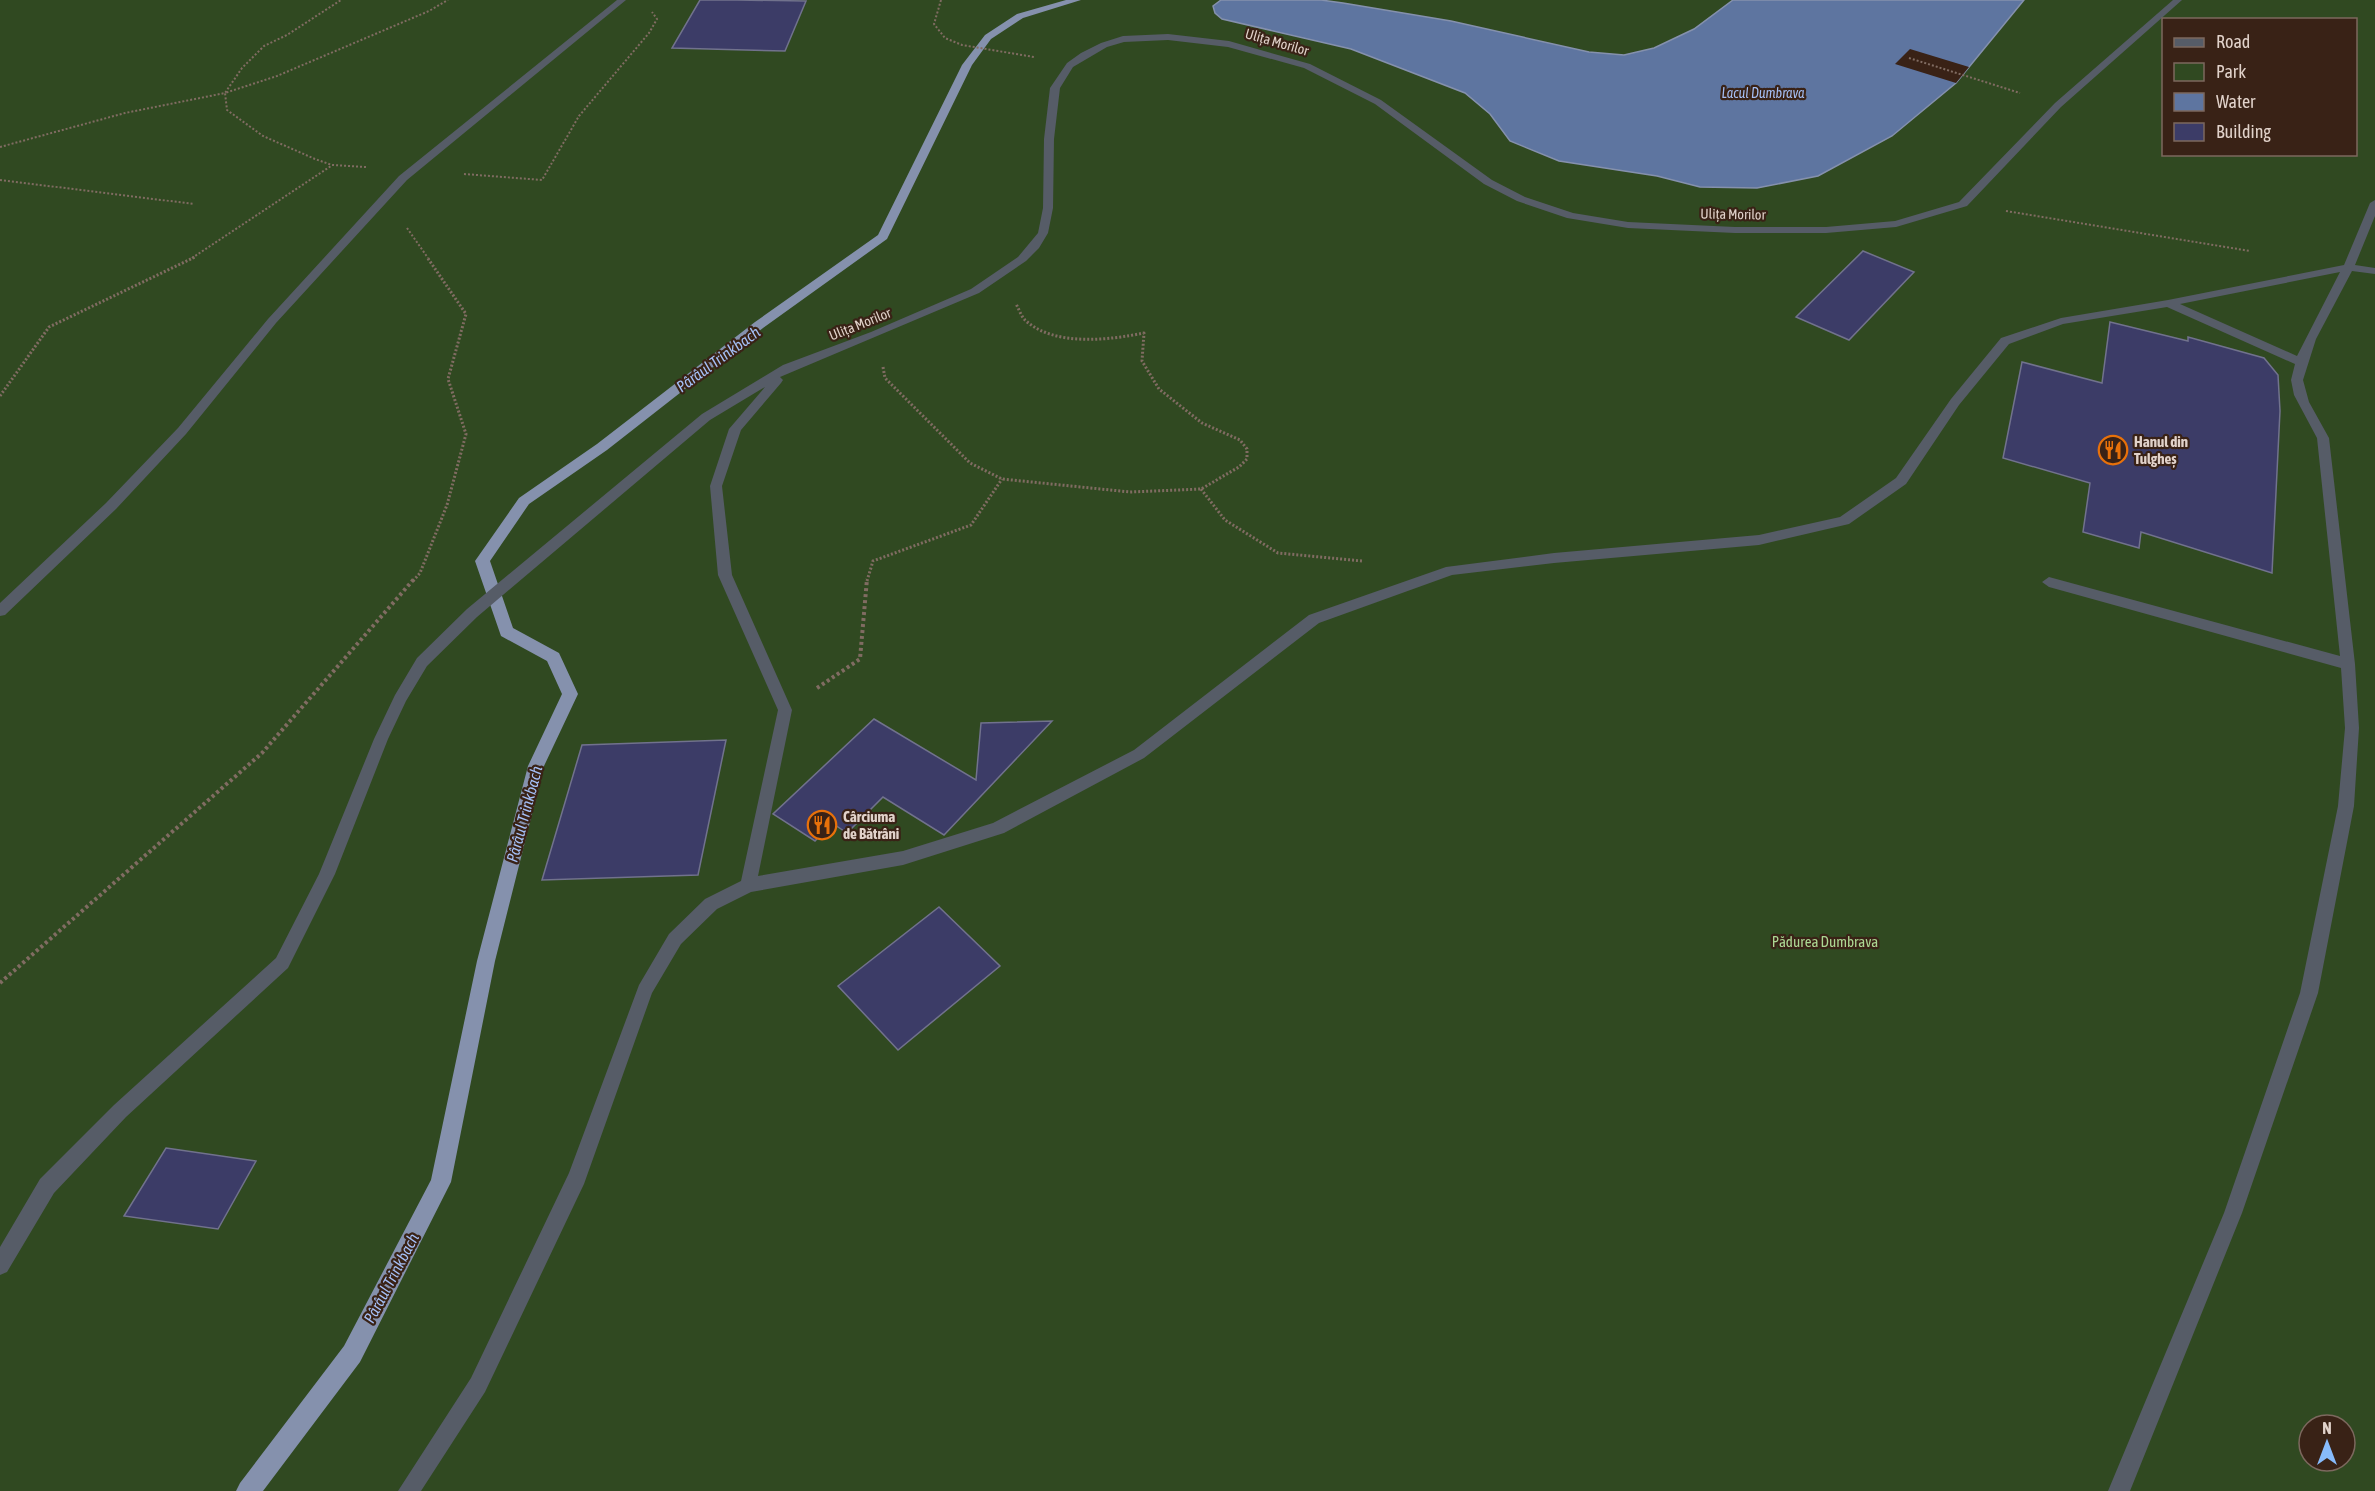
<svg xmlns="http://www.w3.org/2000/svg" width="2375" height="1491" font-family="'Asap Condensed',sans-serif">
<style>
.green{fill:#304921;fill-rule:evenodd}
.water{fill:#5e75a0;stroke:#8591ad;stroke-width:1.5}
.pier{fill:#392216}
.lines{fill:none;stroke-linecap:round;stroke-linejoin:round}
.stream{fill:#8591ad;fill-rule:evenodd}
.building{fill:#3c3c67;stroke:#71728d;stroke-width:1.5}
.path-far2{stroke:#806c62;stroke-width:2;stroke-dasharray:2 2;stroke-linecap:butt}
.path-far1{stroke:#806c62;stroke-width:3;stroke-dasharray:2 2;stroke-linecap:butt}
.path{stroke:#806c62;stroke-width:4;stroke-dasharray:3 3;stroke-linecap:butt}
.minor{fill:#565c67;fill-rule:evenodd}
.labels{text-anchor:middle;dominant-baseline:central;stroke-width:4.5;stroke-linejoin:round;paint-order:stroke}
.far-street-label{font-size:14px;fill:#e1d2ca;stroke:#392216}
.far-water-label{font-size:14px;font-style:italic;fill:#a4bff5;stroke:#392216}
.poi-label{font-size:15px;font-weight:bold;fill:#e1d2ca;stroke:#392216;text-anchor:start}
.park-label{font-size:15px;fill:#acd793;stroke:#392216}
.water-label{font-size:16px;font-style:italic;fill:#a4bff5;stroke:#392216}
</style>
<rect width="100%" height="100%" fill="#392216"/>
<path class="green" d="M0,0h2375v1491h-2375zM2164,20h192v134h-192zM2309,1425h36v36h-36z"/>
<path class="water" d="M1221,0h100l22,3 108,18 138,31 35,3 30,-7 40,-19 39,-29h291l-68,83 -64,53 -74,40 -61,12 -57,-1 -43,-11 -98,-15 -49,-20 -20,-27 -25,-21 -114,-44 -129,-30 -7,-6 -2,-7z"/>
<path class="pier" d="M1910,49l59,18 -13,16 -61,-19z"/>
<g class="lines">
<path class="stream" d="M1066,0h15l-58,18 -32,21 -19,26 -85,174 -124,89 -156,122 -78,54 -39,57 23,67 46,25 19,41 -34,72 -49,195 -44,221 -91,180 -97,129h-27l4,-8 104,-137 87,-166 46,-219 51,-195 34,-72 -15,-33 -46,-25 -26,-75 44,-63 78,-54 158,-122 123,-87 84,-170 23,-30 32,-21z"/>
</g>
<g class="building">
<path d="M700,0h37l69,1 -21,50 -113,-3z"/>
<path d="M1863,251l51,21 -65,68 -53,-23z"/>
<path d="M2110,322l78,19v-4l76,21 14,17 2,36 -8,162 -131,-41 -2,16 -56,-16 7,-49 -87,-25 19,-96 80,21z"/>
<path d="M874,719l102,61 5,-57 71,-2 -108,114 -61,-38 -36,36 -15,-10 -17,18 -42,-27z"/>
<path d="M726,740l-28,135 -156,5 40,-135z"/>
<path d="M939,907l61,59 -102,84 -60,-64z"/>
<path d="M166,1148l90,13 -38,68 -94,-13z"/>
</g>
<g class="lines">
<g class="path-far2">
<path d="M941,0l-7,24 11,14 17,7 72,12"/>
<path d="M1909,58l111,35"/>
<path d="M0,147l125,-34 100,-20 17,-25 22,-22 23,-11 54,-35"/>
<path d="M366,167l-34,-2 -17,-6 -52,-23 -36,-26 -2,-17 52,-17 152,-65 19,-11"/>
<path d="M464,174l78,6 37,-64 70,-83 8,-14 -5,-7"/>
<path d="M0,180l194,24"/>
<path d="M2006,211l244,40"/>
<path d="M407,228l21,30"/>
<path d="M192,258l139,-92"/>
</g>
<g class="path-far1">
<path d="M883,367l2,11 85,85 32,16 128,13 71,-3 38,-22 8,-8v-10l-7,-9 -38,-17 -43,-34 -17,-28 2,-28c-35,7 -90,14 -119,-13 -4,-4 -6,-11 -9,-16"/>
<path d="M0,396l49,-69 146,-70"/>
<path d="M1201,489l24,31 53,33 84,8"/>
<path d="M413,581l7,-8 27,-68 19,-71 -18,-55 18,-65 -39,-57"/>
<path d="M867,581l6,-20 98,-36 31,-46"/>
</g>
<g class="path">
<path d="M817,688l43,-29 7,-80"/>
<path d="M0,983l262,-230 152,-174"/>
</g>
<g class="minor">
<path d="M617,0h9l-219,180 -131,143 -90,111 -70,75 -111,106 -5,1v-13l106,-100 72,-75 90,-109 131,-143z"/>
<path d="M2173,0h9l-121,107 -94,99 -71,21 -70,6h-91l-107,-5 -61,-10 -50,-17 -33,-17 -109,-80 -71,-36 -76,-21 -60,-7 -44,2 -17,5 -34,20 -13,21 -6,51 -1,69 -5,25 -9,15 -13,13 -47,32 -199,84 3,3 -2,3 -40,47 -19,56 10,89 60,135 -34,166 145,-25 90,-28 141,-73 175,-135 137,-48 108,-14 205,-18 81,-18 56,-39 55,-79 50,-61 60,-20 107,-18 176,-35 26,-62 5,-3v16l-20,49 20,3v6l-23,-3 -36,68 -13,41 6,22 20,36 26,226 4,64 -5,78 -36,187 -76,220 -112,278h-22l116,-278 76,-220 38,-187 7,-78 -4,-60 -292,-81 -7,-5 7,-5 291,79 -23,-218 -23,-43 -3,-15 4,-16 -128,-57 -104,17 -54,20 -50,61 -53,79 -57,40 -90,21 -205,18 -102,12 -133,48 -175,135 -140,75 -101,32 -152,27 -34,17 -36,35 -29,49 -68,191 -99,208 -64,99h-23l73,-113 98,-205 70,-188 30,-51 36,-35 36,-18 37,-171 -60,-135 -8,-89 19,-57 36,-42 -55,33 -233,197 -50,49 -21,35 -18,38 -53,135 -47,94 -162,149 -72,76 -47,79 -7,3v-28l40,-68 74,-74 162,-147 43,-84 55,-135 21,-44 22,-37 50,-49 235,-195 81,-49 88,-33 100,-43 47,-32 20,-24 5,-25 1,-69 6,-51 17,-25 14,-10 20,-10 22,-7 45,-2 61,7 81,23 71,36 111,80 33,17 48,16 55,9 107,5h91l69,-6 64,-19 96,-99zM2340,272l-43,84 -117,-52z"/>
</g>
</g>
<defs>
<g id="restaurant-ring" transform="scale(1.5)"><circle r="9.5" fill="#392216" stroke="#e8710a" stroke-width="1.5"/><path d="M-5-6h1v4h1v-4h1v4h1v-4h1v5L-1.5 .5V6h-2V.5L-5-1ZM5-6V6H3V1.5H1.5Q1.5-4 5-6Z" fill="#e8710a"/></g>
</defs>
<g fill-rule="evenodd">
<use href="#restaurant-ring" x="2113" y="450"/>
<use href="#restaurant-ring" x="822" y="825"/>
</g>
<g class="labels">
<g class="far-street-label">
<text transform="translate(1277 42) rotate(16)">Ulița Morilor</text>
<text transform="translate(1733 214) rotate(1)">Ulița Morilor</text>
<text transform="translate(860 324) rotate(-22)">Ulița Morilor</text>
</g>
<g class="far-water-label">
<text x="1763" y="93">Lacul Dumbrava</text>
</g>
<g class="poi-label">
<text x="2134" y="441">Hanul din<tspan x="2134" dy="17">Tulgheș</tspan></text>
<text x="843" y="816">Cârciuma<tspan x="843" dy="17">de Bătrâni</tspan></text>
</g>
<g class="park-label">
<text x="1825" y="941">Pădurea Dumbrava</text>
</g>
<g class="water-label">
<text transform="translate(718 359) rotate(-36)">Pârâul Trinkbach</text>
<text transform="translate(524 814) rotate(-75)">Pârâul Trinkbach</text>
<text transform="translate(391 1278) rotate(-62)">Pârâul Trinkbach</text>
</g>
</g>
<rect x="2162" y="18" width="195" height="138" fill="#392216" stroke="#7c685e" stroke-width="1.5"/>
<rect x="2174" y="38" width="30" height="9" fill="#565c67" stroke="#7c685e" stroke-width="1.5"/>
<text x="2216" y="48" font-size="18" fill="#e1d2ca">Road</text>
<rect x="2174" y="63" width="30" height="18" fill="#304921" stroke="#7c685e" stroke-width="1.5"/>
<text x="2216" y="78" font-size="18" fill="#e1d2ca">Park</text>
<rect x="2174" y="93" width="30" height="18" fill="#5e75a0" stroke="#7c685e" stroke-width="1.5"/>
<text x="2216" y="108" font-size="18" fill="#e1d2ca">Water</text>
<rect x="2174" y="123" width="30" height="18" fill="#3c3c67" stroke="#7c685e" stroke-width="1.5"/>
<text x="2216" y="138" font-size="18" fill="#e1d2ca">Building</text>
<g transform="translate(2327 1443)"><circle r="28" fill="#392216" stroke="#7c685e" stroke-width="1.5"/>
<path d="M0-4.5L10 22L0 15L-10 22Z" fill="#87bbfb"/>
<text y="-9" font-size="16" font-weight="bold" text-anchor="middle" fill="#e1d2ca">N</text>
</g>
</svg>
